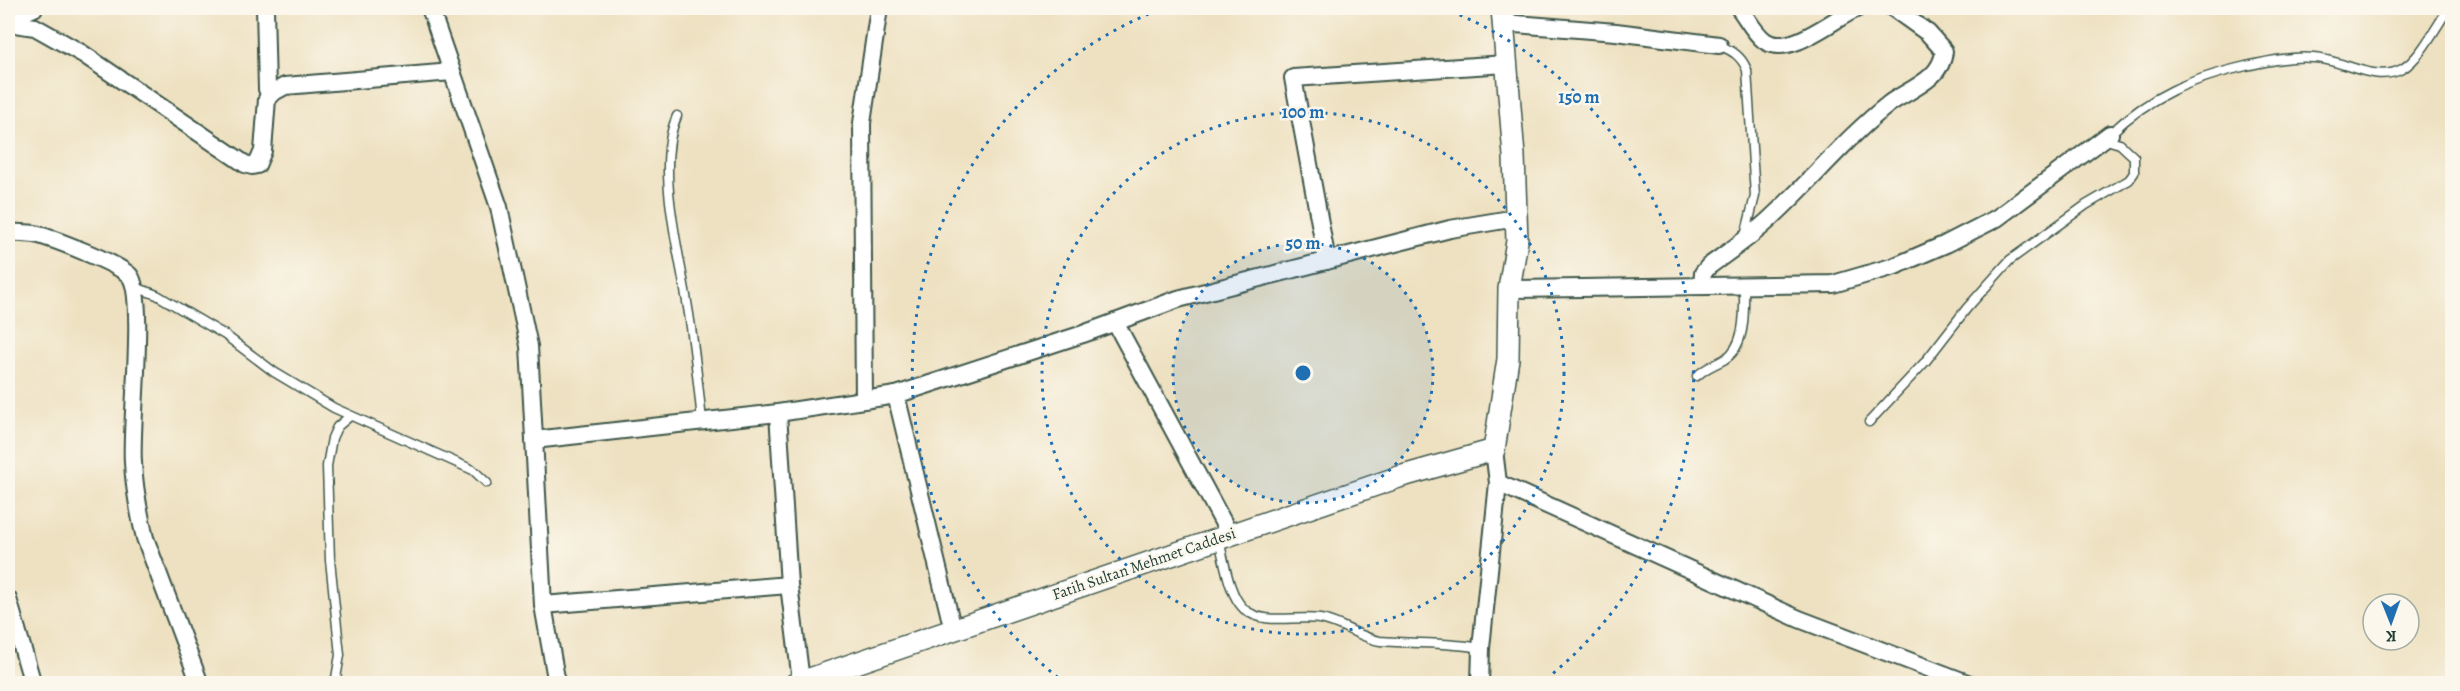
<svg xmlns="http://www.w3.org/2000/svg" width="2460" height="691" font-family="Alegreya,serif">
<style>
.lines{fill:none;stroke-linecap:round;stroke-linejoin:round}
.service-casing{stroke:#3e5649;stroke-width:11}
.minor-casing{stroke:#3e5649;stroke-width:20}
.tertiary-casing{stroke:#3e5649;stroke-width:24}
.service{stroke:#fff;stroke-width:8}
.minor{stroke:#fff;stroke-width:16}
.tertiary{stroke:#fff;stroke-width:21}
.ring{fill:none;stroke:#1f6fb2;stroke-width:3;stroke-dasharray:3 6}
.labels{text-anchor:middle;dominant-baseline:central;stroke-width:5;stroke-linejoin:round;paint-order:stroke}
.street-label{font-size:16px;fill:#1f3d34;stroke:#fbf7ec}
.centre{fill:#1f6fb2;stroke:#fbf7ec;stroke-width:3}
.ring-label{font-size:18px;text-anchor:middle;font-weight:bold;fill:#1f6fb2;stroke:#fbf7ec;stroke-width:5;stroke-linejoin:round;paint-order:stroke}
</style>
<rect width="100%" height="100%" fill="#fbf7ec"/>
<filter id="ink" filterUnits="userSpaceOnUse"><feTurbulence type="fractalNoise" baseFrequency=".0167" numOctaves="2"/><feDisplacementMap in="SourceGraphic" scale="12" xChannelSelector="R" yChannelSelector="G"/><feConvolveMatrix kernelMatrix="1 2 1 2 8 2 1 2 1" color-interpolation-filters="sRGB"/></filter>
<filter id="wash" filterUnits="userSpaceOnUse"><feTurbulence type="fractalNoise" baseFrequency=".008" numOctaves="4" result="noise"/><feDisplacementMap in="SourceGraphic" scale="24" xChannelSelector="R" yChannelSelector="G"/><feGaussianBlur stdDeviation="1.35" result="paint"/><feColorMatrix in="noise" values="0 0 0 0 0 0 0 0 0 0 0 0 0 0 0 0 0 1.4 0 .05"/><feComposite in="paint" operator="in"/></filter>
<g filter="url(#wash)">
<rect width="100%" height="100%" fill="#eee1c1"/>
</g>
<g filter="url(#ink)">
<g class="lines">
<g class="service-casing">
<g id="service">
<path d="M1719,45c13,6 22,10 28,25l8,126 -10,40"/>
<path d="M677,116c-22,50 2,134 10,186 7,40 11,79 15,119"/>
<path d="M2110,134c41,-39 81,-55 136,-68 23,-5 45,-10 68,-8 28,1 61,26 88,11 18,-10 35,-44 47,-61"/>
<path d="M135,287l22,8 68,40 49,37 60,36 139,62 14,13"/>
<path d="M1697,376c9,-9 18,-11 28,-17 22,-14 19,-51 19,-74"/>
<path d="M1869,422l56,-60 42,-54 43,-48 76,-55 43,-25 5,-7v-16l-14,-13 -17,-5"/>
<path d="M1219,541c6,20 9,53 25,68 20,17 51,6 76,10 20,3 41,19 60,22 34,3 67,1 101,7"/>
<path d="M335,684l5,-29 -10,-95 -3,-94 5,-28 5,-11 13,-11"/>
</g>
</g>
<g class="minor-casing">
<g id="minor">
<path d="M265,8l2,81 3,7"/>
<path d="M430,8l69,199 30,139 14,259 14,79"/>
<path d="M1739,8c8,10 15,25 26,33 25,17 70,-24 93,-33"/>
<path d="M14,22l4,-7 16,-7"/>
<path d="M8,23l27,4 48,27 162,110 7,2 5,-1 6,-14 4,-52 7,-7 11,-6 167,-14"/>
<path d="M1503,23l113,9 103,13"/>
<path d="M8,232c8,1 18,1 27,2 17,4 85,30 95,42 16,21 0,151 3,186 1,25 6,51 12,76l55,146"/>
<path d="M1327,261l-34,-183 213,-14"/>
<path d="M1702,286l1,-13 6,-7c22,-16 46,-32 65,-51 39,-36 74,-79 116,-112 20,-14 52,-24 54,-52l-16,-18 -35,-25"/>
<path d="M1509,289l324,-5 62,-18 51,-22 51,-26 113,-84"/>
<path d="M1115,322l115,213"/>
<path d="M896,395l57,235"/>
<path d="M864,400l-2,-277 17,-115"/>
<path d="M778,413l11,172 12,96"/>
<path d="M534,440l244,-27 118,-18 187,-61 95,-35 272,-70 66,-11"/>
<path d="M1498,483l301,136 171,65"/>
<path d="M8,599l25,85"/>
<path d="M543,605l246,-20"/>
<path d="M1480,684l1,-36 17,-165 -4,-33"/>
</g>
</g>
<g class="tertiary-casing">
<path id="tertiary" d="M795,684l604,-207 95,-27 14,-91 1,-70 8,-48 -3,-85 -12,-148"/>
</g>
<use href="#service" class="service"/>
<use href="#minor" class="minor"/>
<use href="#tertiary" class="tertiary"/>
</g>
</g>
<circle cx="1303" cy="373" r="130" fill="#1f6fb2" fill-opacity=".12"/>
<g class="ring">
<circle cx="1303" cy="373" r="130"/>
<circle cx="1303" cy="373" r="261"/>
<path d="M1065 683A391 391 0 0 1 1163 8M1443 8A391 391 0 0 1 1541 683"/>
</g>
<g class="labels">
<g class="street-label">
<text transform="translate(1144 564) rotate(-19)">Fatih Sultan Mehmet Caddesi</text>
</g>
</g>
<circle cx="1303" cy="373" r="9" class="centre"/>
<g class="ring-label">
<text x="1579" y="103">150 m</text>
<text x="1303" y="118">100 m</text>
<text x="1303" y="249">50 m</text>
</g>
<rect width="2460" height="691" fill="none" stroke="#fbf7ec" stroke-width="30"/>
<g transform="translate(2391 622) rotate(179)"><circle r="28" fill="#fbf7ec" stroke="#a3ada2" stroke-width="1.5"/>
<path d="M0-4.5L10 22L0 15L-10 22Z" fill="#1f6fb2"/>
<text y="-9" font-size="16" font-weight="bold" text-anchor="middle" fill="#1f3d34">K</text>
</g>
</svg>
